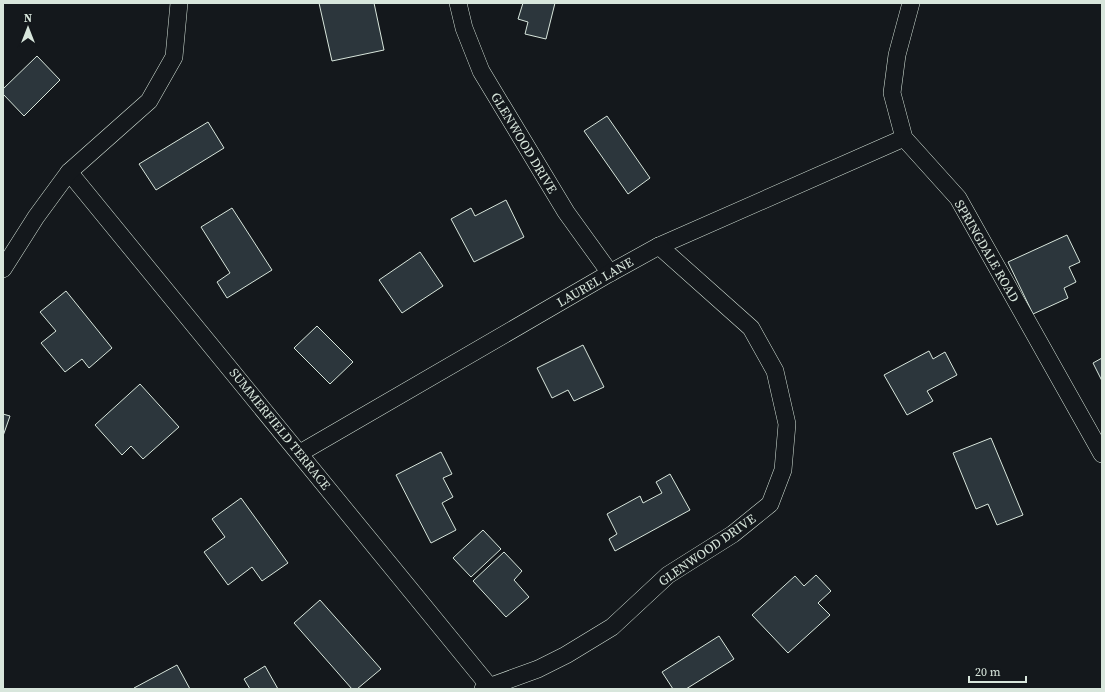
<svg xmlns="http://www.w3.org/2000/svg" width="1105" height="692" font-family="'Source Serif 4',serif">
<style>
.building{fill:#2c363c;stroke:#d8e6dc}
.lines{fill:none;stroke-linecap:round;stroke-linejoin:round}
.street-casing{stroke:#d8e6dc;stroke-width:18}
.street{stroke:#14181c;stroke-width:17}
.labels{text-anchor:middle;dominant-baseline:central;stroke-width:3;stroke-linejoin:round;paint-order:stroke}
.street-label{font-size:13px;fill:#d8e6dc;stroke:#14181c}
</style>
<rect width="100%" height="100%" fill="#14181c"/>
<g class="building">
<path d="M319,3h55l10,47 -52,11z"/>
<path d="M523,3h32l-9,36 -21,-5 3,-12 -10,-3z"/>
<path d="M37,56l23,24 -36,36 -21,-22v-5z"/>
<path d="M607,116l43,62 -22,16 -44,-63z"/>
<path d="M208,122l16,26 -68,42 -17,-26z"/>
<path d="M506,200l18,37 -50,25 -23,-43 20,-11 4,8z"/>
<path d="M232,208l40,62 -45,28 -10,-16 13,-9 -29,-46z"/>
<path d="M1067,235l13,27 -11,5 7,15 -12,6 4,10 -35,16 -25,-52z"/>
<path d="M420,252l23,34 -41,27 -23,-33z"/>
<path d="M66,291l46,57 -23,20 -7,-9 -17,13 -24,-29 15,-12 -16,-19z"/>
<path d="M317,326l36,36 -23,22 -36,-36z"/>
<path d="M583,345l21,42 -30,14 -6,-11 -16,8 -15,-30z"/>
<path d="M929,351l4,8 12,-7 12,23 -30,16 6,10 -26,14 -23,-40z"/>
<path d="M1102,358v23l-9,-18z"/>
<path d="M140,384l39,43 -36,32 -12,-13 -9,9 -27,-30z"/>
<path d="M3,414l7,2 -7,20z"/>
<path d="M991,438l32,77 -26,10 -9,-21 -12,5 -23,-56z"/>
<path d="M441,452l11,22 -9,4 10,19 -11,6 14,27 -25,13 -35,-68z"/>
<path d="M670,474l20,36 -75,41 -6,-12 8,-5 -10,-20 33,-18 3,7 19,-10 -6,-11z"/>
<path d="M241,498l47,65 -26,18 -10,-14 -24,18 -24,-33 21,-15 -13,-18z"/>
<path d="M483,530l18,19 -30,28 -18,-19z"/>
<path d="M504,552l18,19 -8,9 15,17 -23,20 -33,-36z"/>
<path d="M816,575l15,16 -13,12 12,12 -42,38 -36,-38 43,-39 9,10z"/>
<path d="M320,600l61,69 -24,20h-5l-58,-66z"/>
<path d="M719,636l15,23 -48,30h-13l-11,-17z"/>
<path d="M177,665l13,24h-55l-1,-1z"/>
<path d="M265,666l13,23h-28l-6,-10z"/>
</g>
<g class="lines">
<g class="street-casing">
<g id="street">
<path d="M458,3l6,25 17,43 85,141 44,61"/>
<path d="M911,3l-14,52 -5,38 12,45 54,60 144,256"/>
<path d="M69,172l420,514"/>
<path d="M3,269l33,-52 33,-45 80,-71 25,-44 5,-54"/>
<path d="M300,453l310,-180 49,-27 245,-108"/>
<path d="M483,689l55,-20 28,-14 46,-28 56,-52 65,-41 37,-30 13,-34 4,-46 -12,-53 -24,-43 -92,-82"/>
</g>
</g>
<use href="#street" class="street"/>
</g>
<g class="labels">
<g class="street-label">
<text transform="translate(524 143) rotate(59)">GLENWOOD DRIVE</text>
<text transform="translate(987 251) rotate(60)">SPRINGDALE ROAD</text>
<text transform="translate(595 282) rotate(-30)">LAUREL LANE</text>
<text transform="translate(280 429) rotate(51)">SUMMERFIELD TERRACE</text>
<text transform="translate(707 550) rotate(-35)">GLENWOOD DRIVE</text>
</g>
</g>
<rect width="1105" height="692" fill="none" stroke="#d8e6dc" stroke-width="8"/>
<g transform="translate(28 28)" stroke="#14181c" stroke-width="3" paint-order="stroke">
<path d="M0-3L7 15L0 10L-7 15Z" fill="#d8e6dc"/>
<text y="-6" font-size="11" font-weight="bold" text-anchor="middle" fill="#d8e6dc">N</text>
</g>
<path d="M969 676v6h57v-6" fill="none" stroke="#d8e6dc" stroke-width="2"/>
<text x="975" y="676" font-size="12" fill="#d8e6dc" stroke="#14181c" stroke-width="3" paint-order="stroke">20 m</text>
</svg>
